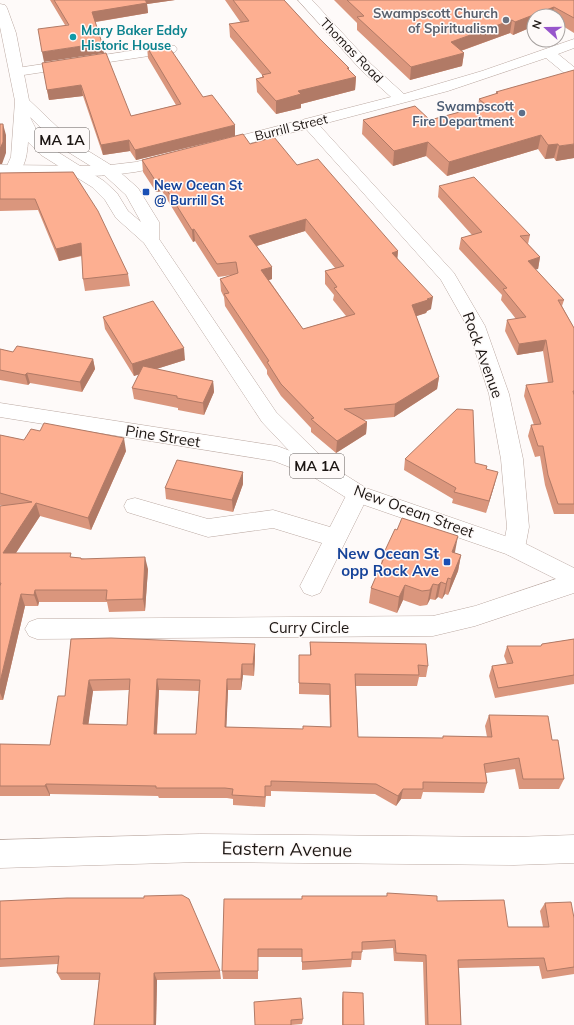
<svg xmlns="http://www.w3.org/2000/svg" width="574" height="1025" font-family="Mulish,sans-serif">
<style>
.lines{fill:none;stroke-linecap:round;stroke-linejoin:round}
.minor-casing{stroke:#bba9a2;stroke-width:1}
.major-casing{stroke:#bba9a2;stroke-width:1}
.highway-casing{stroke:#bba9a2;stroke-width:1}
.minor{fill:#fff;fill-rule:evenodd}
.major{fill:#fff;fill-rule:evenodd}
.highway{fill:#fff;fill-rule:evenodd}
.wall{fill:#da967d;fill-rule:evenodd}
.shaded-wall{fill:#b17a66}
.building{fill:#fdaf91;stroke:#b17a66;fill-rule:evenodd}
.worship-dot{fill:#6b7280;stroke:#fefaf9;stroke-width:1.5}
.culture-dot{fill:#0f9aa8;stroke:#fefaf9;stroke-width:1.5}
.service-dot{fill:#5c6f8a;stroke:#fefaf9;stroke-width:1.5}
.transit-dot{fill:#1a4fb4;stroke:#fefaf9;stroke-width:1.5}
.labels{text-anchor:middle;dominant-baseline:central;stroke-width:3;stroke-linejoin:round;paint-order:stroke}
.far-worship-label{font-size:13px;font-weight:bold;fill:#5b616d;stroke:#fefaf9;text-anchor:end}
.far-culture-label{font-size:13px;font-weight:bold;fill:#0d838f;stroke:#fefaf9;text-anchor:start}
.far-street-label{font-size:13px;fill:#1c1613;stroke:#fefaf9}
.far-service-label{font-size:13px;font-weight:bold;fill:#4e5e75;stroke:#fefaf9;text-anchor:end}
.far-transit-label{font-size:13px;font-weight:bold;fill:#164399;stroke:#fefaf9;text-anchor:start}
.shield{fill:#fefaf9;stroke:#605a58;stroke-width:1}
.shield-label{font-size:14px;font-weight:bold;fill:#1c1613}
.street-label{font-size:15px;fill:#1c1613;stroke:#fefaf9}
.transit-label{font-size:15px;font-weight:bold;fill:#164399;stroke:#fefaf9;text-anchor:end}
.near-street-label{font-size:18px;fill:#1c1613;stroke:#fefaf9}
</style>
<rect width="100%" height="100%" fill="#fefaf9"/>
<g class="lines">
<g class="minor-casing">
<g id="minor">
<path d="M298,0h14l59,64 33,30 78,-23 92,-32v9l-16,6 16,13v11l-5,-1 -23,-19 -98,33 -129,34 135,148 31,53 24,68 14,65 6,68 -4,21 -3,6 -8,3 -8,-3 -3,-6 4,-21 -6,-68 -12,-65 -22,-68 -26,-46 -135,-151 -88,22 -6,-2 -2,-3 2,-3 179,-46 -30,-27z"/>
<path d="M170,45l5,1 2,3 -2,3 -158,24 -5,-1 -2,-3 2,-3 5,-1z"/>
<path d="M171,153l6,2 2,3 -2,3c-14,4 -28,9 -42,11 -45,7 -90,4 -135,3v-10l102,1 34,-4z"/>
<path d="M0,403l277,43 54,20 3,6 -3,6 -8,2 -49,-19 -274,-44z"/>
<path d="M358,486l8,2 3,6 -49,99 -8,3 -8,-3 -4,-7 22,-43 -49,-15 -65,9 -81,-25 -3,-6 3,-6 8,-2 73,21 65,-9 57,17 20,-39z"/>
<path d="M574,573v20l-99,33 -42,10 -396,3 -8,-3 -4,-7 4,-7 8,-3 396,-3 42,-10z"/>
</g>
</g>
<g class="major-casing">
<path id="major" d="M200,834l314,3 60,-2v28l-60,2 -314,-3 -200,6v-28z"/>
</g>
<g class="highway-casing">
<path id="highway" d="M0,4l5,1 2,3 9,25 13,67 43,41 42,26 24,21 21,34v17l117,173 55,54 35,22 156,54 52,26v20l-68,-34 -156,-54 -35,-22 -53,-56 -118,-179 -28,-25 -11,-18 -13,-13 -51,-32 -13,-13c-1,12 -2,21 -9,31l-6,2 -6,-2 -2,-3 6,-13 4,-56 -15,-74zM30,117l30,30 42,26 24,22 15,27 -13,-11 -11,-18 -13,-12 -51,-32 -13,-12z"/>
</g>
<use href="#minor" class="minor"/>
<use href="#major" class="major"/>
<use href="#highway" class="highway"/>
</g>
<g class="wall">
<path d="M50,0h125l-28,4 1,9 -52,9 -31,3z"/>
<path d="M225,0h59l35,38 30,30v2l7,7 -1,13 -54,14v4l-25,6 -19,-22 -1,-13 6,-2v-2l-32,-38 -1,-13 12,-1z"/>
<path d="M334,0h240v33l-16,-10v-7h-24v10l-21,9 -3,-2 -49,18 3,2 -2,13 -52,14 -53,-50v-7z"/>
<path d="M147,47l56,50 32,39 -99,24 -6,-9 -27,4 -20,-59 -34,4 -7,-37 89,53 45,-11 -28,-47z"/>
<path d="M496,92l78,66 -18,3 -2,-3 -9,1 -7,-10 -91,27 -21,-20 -33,10 -31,-32 1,-14h67l48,-13 1,-8 17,-5z"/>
<path d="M250,144l47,21 101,86 -1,7 34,51 -4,2 -1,2 -10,3 23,61 -2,12 -43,28 -32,3 5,2 -1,12 -30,19 -25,-21v-4l-30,-32 -14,-22v-4l-42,-64 -1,-9 -3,-6 -1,-12 12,-4 -14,2 -23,-36 -2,1 -31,-51 -6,1 -13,-20 -1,-12zM305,231l30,37 -10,3v13l9,11 -1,5 13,16 -43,13 -34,-49 3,-1 -15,-33z"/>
<path d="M73,172l55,102 2,12 -45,5 -2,-12 -1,-23 -23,5 -21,-51 -38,1v-38z"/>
<path d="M439,186l91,49 -2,9 12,13 -2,12h-3l29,31 -2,6 12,22v186h-20l-9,-29 -5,-29 -5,1 -7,-21 3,-11h3l-10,-29 2,-11 22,-2 -5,-32 -26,4 -12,-24 2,-11 9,-1 -15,-19 1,-5 -43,-46 2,-11 11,-3 -34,-38z"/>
<path d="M103,317l82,43 -29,9 57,12 1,11 -10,23 -26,-5v-2l-44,-9 -2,-11 7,-14 -5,2 -29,-47z"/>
<path d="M0,349l13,3 80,7 2,10 -13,23 -52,-9 -2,2 -28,-5z"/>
<path d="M0,435l24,5 102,11 -35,79 -51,-14 -24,37 57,4 75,12 -3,42 -36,1 -2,-10h-68l-1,4h-13l-22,94h-3v-194h4l-4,-1z"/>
<path d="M405,459l70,4 11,6 9,14 -9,30 -34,-10 1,-4 -49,-29z"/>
<path d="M243,484l-10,28 -67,-13 -1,-11z"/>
<path d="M455,553l6,2 -3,16 -10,24 -3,-1 -3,5 -4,-2 -3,3 -5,-1 -3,6 -7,1 -17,-6 -6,13 -28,-10 2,-15 10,-22 1,-9z"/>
<path d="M71,639l184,17 -1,20 -11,-1 -2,15h-13l-2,37 77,2 27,-2 -1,-32 -30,-1v-39h11v-13l118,24 -2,11h-7l-2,9h-61l2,51 85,1v-2l44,1 -2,-11 4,-11 63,25 12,39 -5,10h-40l-4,-20 -29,4 1,10 -3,10 -61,-1 -2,7h-20l-5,7 -21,-12 -104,-3v5h-5l-1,11 -32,-2v-6l-6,-1h-68l-1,-2 -108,-2v2h-50v-52l50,1 15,-49zM129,690l-2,35 -39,-1 5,-33zM159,690l40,1 -3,43h-39z"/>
<path d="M574,639v45l-79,14 -6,-22 3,-10 15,-2 -3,-8 3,-10h34l1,-2z"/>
<path d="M387,893l50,8 71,26h35l-3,-16 5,-8 29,15v56l-32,5 -3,-13 -80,2 2,57h-36l-2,-63 -29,-1 -1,-13 -31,2 -1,10h-9l-1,7 -49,3v-13h-44v22h-35l-1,-8 80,-72 85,-3z"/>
<path d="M0,901l220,70 1,8 -64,1 -1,45h-62l5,-45h-38l-4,-7 1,-9 -58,3z"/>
<path d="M343,992l21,33h-22v-26z"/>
<path d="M254,1002l49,17 -1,5 -11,1z"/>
</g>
<g class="shaded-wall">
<path d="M143,0h32l-28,4 1,9 -54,9 -2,-10z"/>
<path d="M554,7l-2,9h-18v10l-21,9 2,-13z"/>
<path d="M512,20l-2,13 -61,22 2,-13z"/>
<path d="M102,43l2,10 -60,9 -2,-10z"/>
<path d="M464,53l-2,13 -52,14 1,-13z"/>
<path d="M347,68h2l-1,10 8,-1 -1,13 -54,14v4l-25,6v-13l22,-10z"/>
<path d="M81,85l2,11 -34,4 -2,-10z"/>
<path d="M3,124l3,11v18l-4,11h-2v-15z"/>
<path d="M235,125v11l-99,24 -1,-10z"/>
<path d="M541,135l-3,14 -91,27 2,-14z"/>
<path d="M129,140l1,11 -27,4 -2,-10z"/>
<path d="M428,142l-2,14 -33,10 1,-15z"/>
<path d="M558,144l-4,14 -9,1 3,-14z"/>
<path d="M574,144v14l-18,3 3,-15z"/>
<path d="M160,179l2,12 -6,1 -1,-12z"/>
<path d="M306,219l-1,12 -55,17 -1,-12z"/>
<path d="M194,229l1,12 -2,1 -1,-12z"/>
<path d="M81,243l2,12 -24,6 -3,-12z"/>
<path d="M398,251l-1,12 -5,-10z"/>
<path d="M540,257l-2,12 -13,3 3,-11z"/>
<path d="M272,267v12l-11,4v-13z"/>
<path d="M433,297l-2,12 -4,2 -1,2 -15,5 1,-13z"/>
<path d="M546,340l-3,11 -26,4 2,-11z"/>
<path d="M184,348l1,12 -51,16 -2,-12z"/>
<path d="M93,359l2,10 -13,23 -2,-10z"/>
<path d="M27,373l3,10 -2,2 -3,-10z"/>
<path d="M439,377l-2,12 -43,28 1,-13z"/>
<path d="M213,381l1,11 -10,23 -1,-12z"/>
<path d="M367,422l-1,12 -30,19 1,-12z"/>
<path d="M124,438l2,13 -35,79 -3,-12z"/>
<path d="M243,472v12l-10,28 -1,-12z"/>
<path d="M498,472l-3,11 -9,30 3,-12z"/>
<path d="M36,503l4,13 -32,49 -5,-12z"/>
<path d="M458,536l-3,16 -6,16 3,-16z"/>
<path d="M461,555l-3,16 -10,24 3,-16z"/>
<path d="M145,557l3,12 -3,42 -2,-12z"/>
<path d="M448,578l-3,16 -3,5 4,-15z"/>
<path d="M441,582l-3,15 -3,3 3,-15z"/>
<path d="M433,584l-3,15 -3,6 3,-15z"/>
<path d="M405,585l-2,15 -6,13 2,-16z"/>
<path d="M35,590l4,12 -1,4 -4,-11z"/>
<path d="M21,594l4,12 -22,94 -3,-7v-11z"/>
<path d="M255,644v12l-1,20 -1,-12z"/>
<path d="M242,664l1,11 -2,15v-11z"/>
<path d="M157,679l2,11 -3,54 -2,-10z"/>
<path d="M227,679l1,11 -2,47 -1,-10z"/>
<path d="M89,680l4,11 -6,44 -4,-11z"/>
<path d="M46,784l4,10v2l-5,-10z"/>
<path d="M403,789l-2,10 -5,7 2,-10z"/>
<path d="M154,973l3,7 -1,45h-2z"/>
</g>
<g class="building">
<path d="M54,0h91l2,3 -55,9 10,31 -60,9 -4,-23 31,-4z"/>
<path d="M233,0h51l35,38 30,30h-2l9,9 -58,14 3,3 -25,7 -20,-22 8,-2 -2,-2 9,-2 -42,-49 20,-3z"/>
<path d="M347,0h227v18l-20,-11 -39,15 -3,-2 -61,22 13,11 -53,14 -54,-50 7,-1z"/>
<path d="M167,44l36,53 9,-2 23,30 -100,25 -6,-10 -28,5 -20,-60 -34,5 -5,-27 64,-10 25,63 50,-12 -34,-57z"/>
<path d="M574,70v74l-15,2 -1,-2 -10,1 -7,-10 -92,27 -21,-20 -34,9 -31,-31 52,-14 15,14 56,-15 -7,-6 19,-6 -2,-1z"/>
<path d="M0,124h3v18l-3,7z"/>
<path d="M243,134l7,10 24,-7 23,28 21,-6 80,92 -6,2 41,44 -6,2 1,1 -16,5 27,72 -44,27 -51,5 23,13 -30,19 -26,-22 3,-1 -33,-34 -14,-22 2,-1 -45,-67 5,-1 -9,-14 18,-6 -2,-11 -19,2 -23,-35 -2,1 -32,-51 -5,1 -13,-20zM306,219l38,47 -19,5 12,16 -3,1 21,26 -52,15 -42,-59 11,-3 -23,-31z"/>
<path d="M73,172l25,39 30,63 -45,5 -2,-36 -25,6 -21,-50h-35v-26z"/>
<path d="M474,177l56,58 -10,1 20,21 -12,4 36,39h-6l16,28v63h-1l1,4v109h-16l-10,-29 -5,-29h-5l-7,-21 10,-1 -15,-39 27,-3 -7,-42 -27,4 -12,-24 19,-3 -23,-28 4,-1 -46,-50 21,-6 -43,-46z"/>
<path d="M153,301l31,47 -52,16 -29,-47z"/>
<path d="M17,346l76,13 -13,23 -53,-9 -2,2 -25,-5v-21l13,3z"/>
<path d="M143,366l70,15 -10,22 -26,-5v-2l-45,-8z"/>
<path d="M457,409l16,1 2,53 12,3 -1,3 12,3 -9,29 -35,-9 2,-4 -51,-29z"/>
<path d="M44,423l80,15 -36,80 -52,-15 -33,50h68l-1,4 11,1v1l64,-2 -2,42 -37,1 1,-10h-72l-1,5 -13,-1 -21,88v-96l1,-3h-1v-77l32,-4 -32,-9v-58l24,5 7,-11 9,2z"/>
<path d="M177,460l66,12 -11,28 -67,-12z"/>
<path d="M402,518l56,18 -6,16 9,3 -10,24 -3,-1 -2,6 -5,-2 -3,3 -5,-1 -3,6 -8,1 -17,-6 -6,12 -28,-9 13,-30 -2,-1 13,-28 2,1z"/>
<path d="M111,638l144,6 -2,20h-11l-1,15h-14l-2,48 78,2v-3l28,1 -1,-43 -31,-1v-28h12l-1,-13 116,2 2,22 -10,-1 1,10 -64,-1 3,63 85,1v-2l49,1 -3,-22 59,1 4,24h6l6,39h-41l-4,-21 -35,6 3,19 -64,-1v7h-20l-5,7 -22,-12 -105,-3v5h-6v11l-33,-2 1,-6 -8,-1h-69v-2l-110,-2 -1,2h-45v-42l50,1 8,-49h7l6,-57zM130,679l-3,46 -44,-1 6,-44zM157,679l43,1 -4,54h-42z"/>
<path d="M574,639v36l-76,13 -6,-22 21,-3 -6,-17h34l1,-2z"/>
<path d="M387,893l50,3v5l67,-1 4,27h41l-4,-24 26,-1 3,16v49l-27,4 -3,-13 -86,2 3,65h-33l-2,-70 -30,-2 -1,-13 -33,2v10h-10v7l-50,3v-13h-44v22h-36l2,-72h78v-3h85z"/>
<path d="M182,895l7,4 31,72 -66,2v52h-60l6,-52h-43l2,-17 -59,3v-58l67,-3h77v-2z"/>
<path d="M343,992l20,1 1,32h-21z"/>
<path d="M301,998l2,21 -12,1v5h-36l-1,-23z"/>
</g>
<circle class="worship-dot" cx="506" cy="20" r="4"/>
<circle class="culture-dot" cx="73" cy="37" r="4"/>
<circle class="service-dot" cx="522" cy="113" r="4"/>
<g class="transit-dot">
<rect x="142" y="188" width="8" height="8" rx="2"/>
<rect x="443" y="558" width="8" height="8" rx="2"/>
</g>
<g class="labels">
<g class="far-worship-label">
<text x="498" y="13">Swampscott Church<tspan x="498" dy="15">of Spiritualism</tspan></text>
</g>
<g class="far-culture-label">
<text x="81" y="30">Mary Baker Eddy<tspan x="81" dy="15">Historic House</tspan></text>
</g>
<g class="far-street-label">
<text transform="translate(352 50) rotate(46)">Thomas Road</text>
<text transform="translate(291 127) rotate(-14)">Burrill Street</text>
</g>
<g class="far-service-label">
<text x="514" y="106">Swampscott<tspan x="514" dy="15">Fire Department</tspan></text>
</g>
<g class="far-transit-label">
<text x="154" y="185">New Ocean St<tspan x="154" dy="15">@ Burrill St</tspan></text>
</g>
<g class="shield">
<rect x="35" y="128" width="54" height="24" rx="3"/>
<rect x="290" y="454" width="54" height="24" rx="3"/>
</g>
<g class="shield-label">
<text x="62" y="140">MA 1A</text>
<text x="317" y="466">MA 1A</text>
</g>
<g class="street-label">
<text transform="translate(483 355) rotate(70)">Rock Avenue</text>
<text transform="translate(163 436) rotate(9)">Pine Street</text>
<text transform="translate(414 511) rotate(20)">New Ocean Street</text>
<text x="309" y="627">Curry Circle</text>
</g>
<g class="transit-label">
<text x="439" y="553">New Ocean St<tspan x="439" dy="17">opp Rock Ave</tspan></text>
</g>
<g class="near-street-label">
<text transform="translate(287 849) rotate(1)">Eastern Avenue</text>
</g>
</g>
<g transform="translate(546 28) rotate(291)"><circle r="19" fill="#fefaf9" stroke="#a49f9d"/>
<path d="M0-3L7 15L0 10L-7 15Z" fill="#9755cb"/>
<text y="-6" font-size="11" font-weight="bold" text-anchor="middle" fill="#1c1613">N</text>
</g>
</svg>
